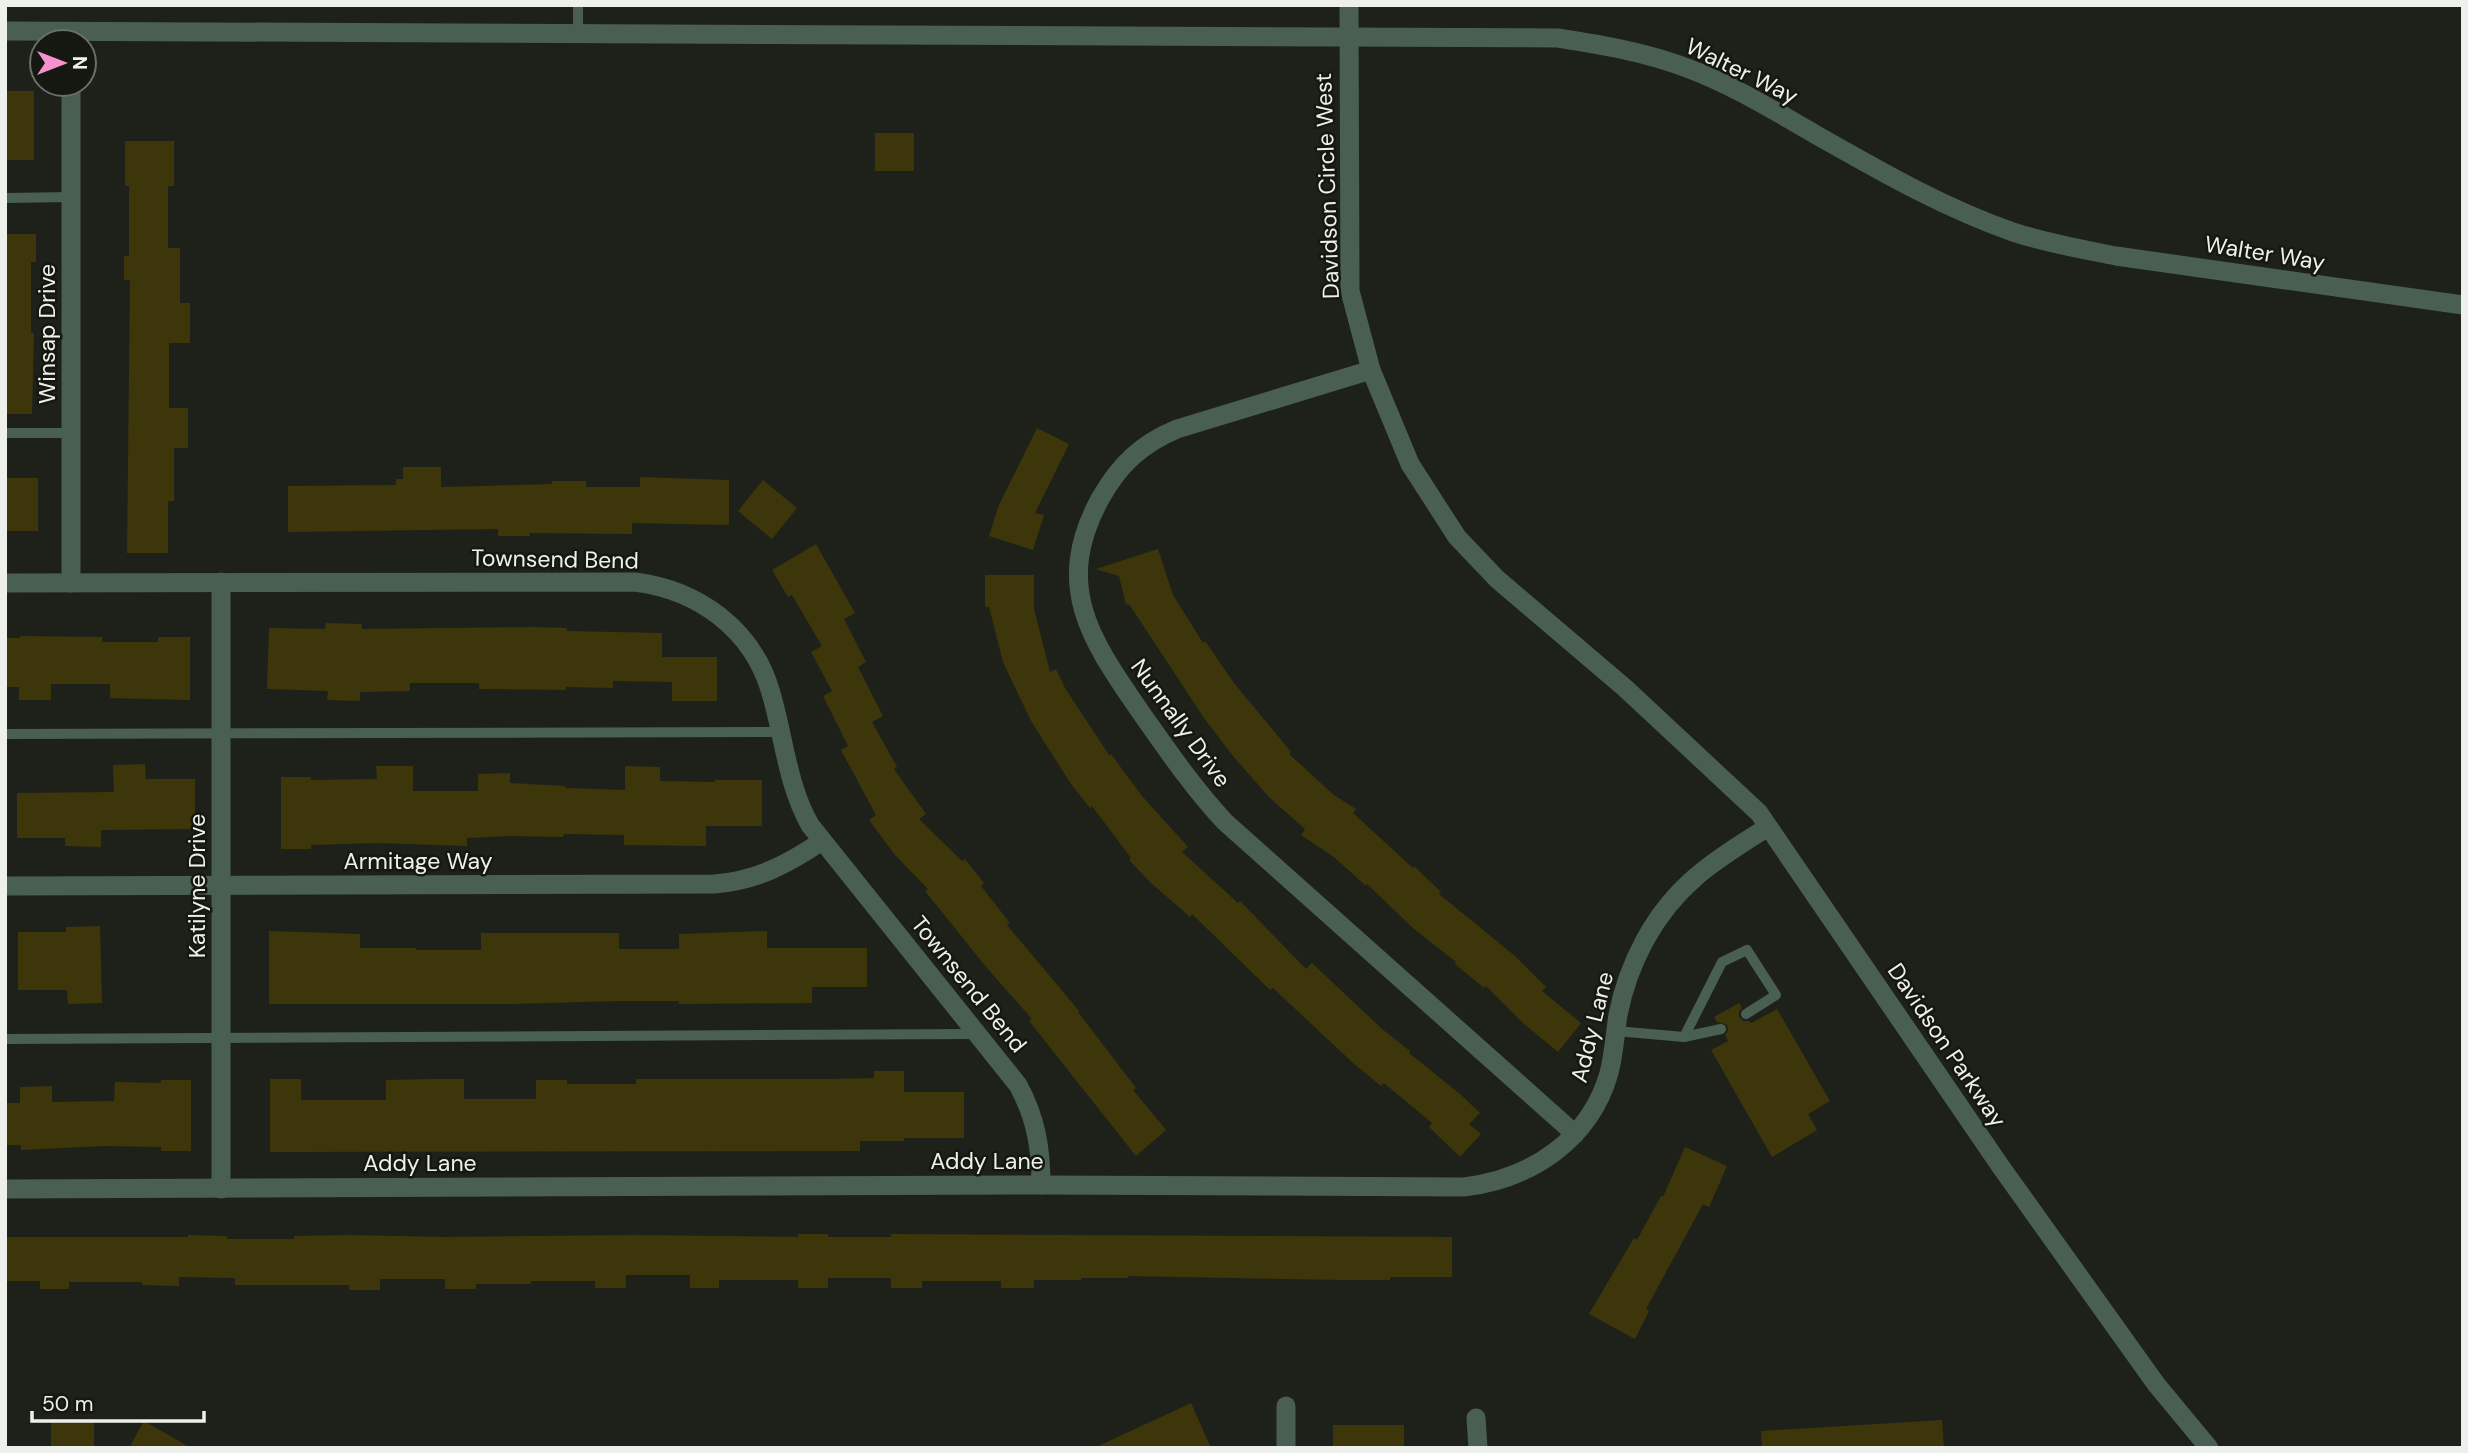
<svg xmlns="http://www.w3.org/2000/svg" width="2468" height="1453" font-family="'DM Sans',sans-serif">
<style>
.building{fill:#3d360a}
.lines{fill:none;stroke-linecap:round;stroke-linejoin:round}
.lane{stroke:#495f51;stroke-width:10}
.street{stroke:#495f51;stroke-width:19}
.labels{text-anchor:middle;dominant-baseline:central;stroke-width:5;stroke-linejoin:round;paint-order:stroke}
.street-label{font-size:23px;fill:#eef0eb;stroke:#151811}
</style>
<rect width="100%" height="100%" fill="#1e211a"/>
<g class="building">
<rect x="5" y="91" width="29" height="69"/>
<rect x="875" y="133" width="39" height="38"/>
<path d="M125,141h49v45h-6v62h12v55h10v40h-21v65h19v40h-14v53h-6v52h-41l3,-273h-6v-24h5v-70h-4z"/>
<path d="M5,234h31v28h-5v71h3l-2,81h-27z"/>
<path d="M1037,428l32,16 -34,69 9,2 -11,35 -44,-14 9,-29z"/>
<path d="M403,467h38v20l111,-3v-3h34v6h54v-10l89,3v45l-97,-2v11l-102,-1v3h-32v-7l-210,3v-46l108,-1v-6h7z"/>
<rect x="5" y="478" width="33" height="53"/>
<path d="M763,480l34,28 -25,31 -34,-28z"/>
<path d="M816,544l39,69 -11,6 22,43 -8,5 25,49 -11,6 25,45 -3,2 32,45 -7,5 43,42 3,-2 19,24 -3,3 29,37 -3,2 72,86 -1,1 58,76 -3,2 33,40 -30,26 -107,-135 3,-2 -45,-51 -62,-77 3,-2 -33,-34 -26,-35 7,-5 -35,-65 7,-4 -25,-50 9,-5 -21,-39 11,-6 -30,-51 -4,2 -16,-27z"/>
<path d="M1158,549l15,46 30,48 2,-2 29,42 57,69 -2,2 45,41 22,14 -3,4 60,55 2,-1 26,25 -2,2 76,62 31,31 -4,4 39,32 -23,29 -35,-29 -37,-37 -2,2 -29,-24 1,-2 -43,-34 -46,-44 -1,2 -32,-29 -33,-22 4,-6 -36,-32 -36,-41 -29,-38 -75,-114 -3,1 -7,-29 -23,-7z"/>
<path d="M985,575h49v34l16,63 6,-3 9,19 44,67 2,-1 31,42 46,51 -6,5 56,51 2,-2 66,68 6,-6 70,66 28,22 -1,2 51,41 20,19 -11,11 12,10 -21,23 -31,-30 3,-4 -48,-40 -3,3 -28,-23 -80,-75 -3,2 -78,-76 -2,3 -40,-35 -21,-22 2,-2 -39,-52 -2,2 -19,-24 -40,-63 -28,-59 -14,-55h-4z"/>
<path d="M326,623l36,1v5l173,-2 32,1v3l95,2v24h55v44h-45v-19l-59,-1v7l-47,-1v3l-87,-1v-6h-69v8l-50,1v9l-33,-1 1,-9 -61,-2 2,-61 56,1z"/>
<path d="M20,636l82,1v5h56v-5h32v63l-80,-2v-14h-59v16h-32v-13h-14v-49h15z"/>
<path d="M145,764l1,15h49v50l-94,1v17l-36,-1v-8h-48v-45l97,-1 -1,-27z"/>
<path d="M376,766h37v25h65v-17l32,-1v10l55,3v2l60,2v-24l35,1v14l55,1v-2h47v46h-56v20l-82,-1v-10l-60,-1 -1,3 -52,-1 -44,2v8l-90,-3 -66,2v4h-30v-72h30v3l66,-1z"/>
<path d="M100,926l2,77 -34,1 -1,-14h-49v-58h48v-5z"/>
<path d="M269,931l91,3v14h56v2h65v-17h138v16h60v-15l88,-3v17h100v39h-55v16l-133,1v-3h-60l-107,3h-243z"/>
<path d="M1739,1003l3,5 -3,3v6l4,4h6l2,2 26,-14 53,92 -22,13 9,16 -45,27 -61,-107 17,-9 -3,-6 3,-4 -1,-6 -10,-3 -3,-5z"/>
<path d="M874,1071h30v21h60v46h-60v3h-44v10l-590,1v-73h31v21h85v-20l47,-1h31v20h72v-19h31v4h69v-5h194l44,-1z"/>
<path d="M161,1080h30v71h-30v-4l-58,-1 -82,4v-5h-16v-42h15v-16l32,-1v16l62,-1 1,-19 46,1z"/>
<path d="M1685,1147l42,19 -18,41 -6,-3 -57,105 3,2 -14,28 -46,-25 45,-76 3,2 24,-44 2,1z"/>
<path d="M798,1234h30v3h63v-3l561,3v40h-62v3h-46l-216,-4v2h-47v2h-47v8h-33v-7h-79v7h-31v-10h-63v10h-30v-8h-79v8h-29v-13h-64v13h-31v-7h-64v3h-55v5h-31v-10h-65v11h-31v-5h-114v-7l-56,-1v9l-37,-1v-3h-73v7h-29v-8h-35v-44h183v-2l39,1v3h67v-3l55,-1 96,2 191,-2 162,2z"/>
<path d="M1191,1403l20,45h-117z"/>
<rect x="51" y="1419" width="43" height="29"/>
<path d="M1942,1420l2,28h-182l-1,-17z"/>
<path d="M144,1421l47,27h-62z"/>
<rect x="1333" y="1425" width="71" height="23"/>
</g>
<g class="lines">
<g class="lane">
<path d="M578,33v-28"/>
<path d="M5,198l66,-1"/>
<path d="M5,433h66"/>
<path d="M5,734l775,-2"/>
<path d="M1616,1031l68,6 38,-75 25,-12 29,45 -30,19"/>
<path d="M1684,1037l37,-8"/>
<path d="M5,1039l973,-5"/>
</g>
<g class="street">
<path d="M1349,5l1,286 21,79 39,94 47,73 40,42 128,109 134,125 242,354 155,217 53,64"/>
<path d="M5,31l1553,7c44,7 87,14 129,30 49,18 94,47 140,73 60,34 120,68 186,91 33,11 68,17 103,24l347,49"/>
<path d="M71,84v499"/>
<path d="M1371,370l-194,59c-36,15 -58,36 -77,70 -49,90 -6,145 44,218 26,37 51,73 81,105l350,312"/>
<path d="M5,583l630,-1c63,8 118,47 136,111 13,44 16,91 39,132l208,260c18,33 23,63 23,100"/>
<path d="M5,886l709,-2c42,-3 74,-20 108,-43"/>
<path d="M5,1189l1036,-4 423,2c67,-8 126,-47 145,-114 5,-19 6,-39 9,-58 5,-26 14,-51 27,-75 31,-57 71,-80 123,-113"/>
<path d="M221,1189v-607"/>
<path d="M1286,1406v42"/>
<path d="M1476,1418l2,30"/>
</g>
</g>
<g class="labels">
<g class="street-label">
<text transform="translate(1742 71) rotate(26)">Walter Way</text>
<text transform="translate(1327 186) rotate(-92)">Davidson Circle West</text>
<text transform="translate(2265 253) rotate(9)">Walter Way</text>
<text transform="translate(47 334) rotate(-90)">Winsap Drive</text>
<text transform="translate(555 559) rotate(1)">Townsend Bend</text>
<text transform="translate(1181 723) rotate(54)">Nunnally Drive</text>
<text x="418" y="861">Armitage Way</text>
<text transform="translate(197 886) rotate(-90)">Katilyne Drive</text>
<text transform="translate(969 984) rotate(51)">Townsend Bend</text>
<text transform="translate(1592 1027) rotate(-76)">Addy Lane</text>
<text transform="translate(1947 1045) rotate(56)">Davidson Parkway</text>
<text x="987" y="1161">Addy Lane</text>
<text x="420" y="1163">Addy Lane</text>
</g>
</g>
<rect width="2468" height="1453" fill="none" stroke="#eef0eb" stroke-width="14"/>
<g transform="translate(63 63) rotate(90)"><circle r="33" fill="#151811" stroke="#6c6e68" stroke-width="2"/>
<path d="M0-5L12 26L0 18L-12 26Z" fill="#f790ce"/>
<text y="-10" font-size="19" font-weight="bold" text-anchor="middle" fill="#eef0eb">N</text>
</g>
<path d="M32 1411v10h172v-10" fill="none" stroke="#eef0eb" stroke-width="3.5"/>
<text x="42" y="1411" font-size="21" fill="#eef0eb" stroke="#151811" stroke-width="5" paint-order="stroke">50 m</text>
</svg>
